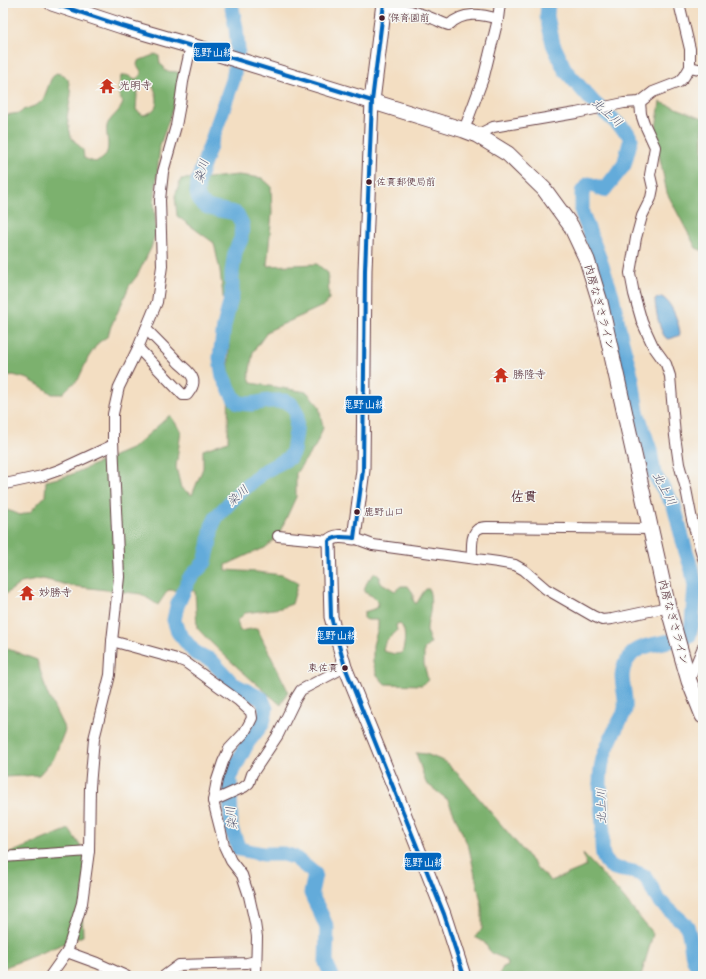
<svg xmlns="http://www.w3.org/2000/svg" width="706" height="979" font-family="Kalam,'Klee One',sans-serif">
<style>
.forest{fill:#7bb16e;stroke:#62684c;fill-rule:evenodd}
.water{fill:#63abda;stroke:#566582}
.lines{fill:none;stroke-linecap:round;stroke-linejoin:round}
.river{stroke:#63abda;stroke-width:15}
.minor-casing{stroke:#633c42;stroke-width:12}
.major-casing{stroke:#633c42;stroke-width:15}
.highway-casing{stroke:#633c42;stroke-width:17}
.minor{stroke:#fff;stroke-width:10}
.major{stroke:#fff;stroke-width:13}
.highway{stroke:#fff;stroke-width:15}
.bus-1-casing{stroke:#f6f6f2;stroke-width:7}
.bus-1{stroke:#0065bd;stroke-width:4}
.bus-dot{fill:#4a1f2b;stroke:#f6f6f2;stroke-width:1.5}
.labels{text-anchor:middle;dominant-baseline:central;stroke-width:3;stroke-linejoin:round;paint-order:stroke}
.bus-label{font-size:10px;fill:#4a1f2b;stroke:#f6f6f2;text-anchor:start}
.poi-label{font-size:11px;fill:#4a1f2b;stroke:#f6f6f2;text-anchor:start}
.street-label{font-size:11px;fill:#4a1f2b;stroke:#f6f6f2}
.water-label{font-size:12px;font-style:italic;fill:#545771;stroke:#f6f6f2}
.quarter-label{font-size:13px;font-weight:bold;fill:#4a1f2b;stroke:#f6f6f2}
.line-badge{stroke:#f6f6f2;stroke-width:1.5}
.badge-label{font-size:11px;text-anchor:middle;font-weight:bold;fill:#fff}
</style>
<rect width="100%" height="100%" fill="#f6f6f2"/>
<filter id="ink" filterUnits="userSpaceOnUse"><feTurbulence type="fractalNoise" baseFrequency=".025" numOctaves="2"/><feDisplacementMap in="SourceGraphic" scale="8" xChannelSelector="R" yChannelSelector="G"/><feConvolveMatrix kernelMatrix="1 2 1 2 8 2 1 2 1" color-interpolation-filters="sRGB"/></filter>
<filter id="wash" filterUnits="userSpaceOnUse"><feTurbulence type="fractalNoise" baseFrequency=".012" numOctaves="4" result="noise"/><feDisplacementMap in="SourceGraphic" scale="16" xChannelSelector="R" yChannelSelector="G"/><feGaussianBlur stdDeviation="0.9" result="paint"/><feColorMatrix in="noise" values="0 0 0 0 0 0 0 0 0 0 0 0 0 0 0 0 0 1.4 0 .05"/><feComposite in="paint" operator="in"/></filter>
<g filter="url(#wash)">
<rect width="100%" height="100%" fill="#f3dec2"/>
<g class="forest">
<path d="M156,54l3,2 1,8 4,3 1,4 12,1 4,2 -9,37 -12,34 -6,61 1,9 1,16 -5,17 -14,28 -8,10 -7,17 -11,23 -3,10 -10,7 -10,15 -10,22 -8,6 -8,8h-10l-10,-7 -14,-8 -15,-4 -10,2v-260l2,-2 15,-2 3,-3 14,-5 6,-5 8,-21 5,-6 8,2 4,4 3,16 -4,22 4,20 12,13 1,8c7,3 11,6 18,1 12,-10 1,-26 6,-36 4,-7 13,-12 15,-21 -8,-8 -3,-17 -2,-26l5,-1 10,4 5,-4v-4l-4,-6 1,-4zM146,85l7,1c6,13 7,25 -10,29l-7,-5 1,-15 3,-9z"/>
<path d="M660,102l43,16v133l-7,-3 -29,-55 -12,-58z"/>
<path d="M238,175l24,3 9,8 1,27 -5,53 50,-2 11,9 1,26 -4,6 -57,26 -15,21 -4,24 2,7 56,9 12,14 4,22 -7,17 -20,28v24l-18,39 -13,12 -11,4 -28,13v5l31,2 25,3 16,8 -6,21 -11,4 -36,5 -8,8 3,10 17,-3 31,63 -7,14c-29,-25 -58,-49 -84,-77l-2,-37 -27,-1 -10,15 -17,-11 -69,-8 -29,-7 -22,4 -18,13v-87l10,3 7,3 10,-3 15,-16 1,-15 24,-6 63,-27 37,-33 11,16 -5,36 5,21 11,7 11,-27v-18l25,-9 1,-94 -9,-76 -6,-28 -37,-27 -2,-20 6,-17 28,-1z"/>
<path d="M375,573l5,4v5l15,9 6,-5h7l5,7v7l3,4c4,-5 5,-10 10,-15h3c2,8 2,15 1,23 -2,12 -6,19 1,31l-7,6v15l4,16 -6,5 -37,-1 -8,-9 -4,-12v-18l5,-17v-8h-10l-4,-1v-7l13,-4 1,-6 -6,-6 -8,-4c1,-8 5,-14 11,-19zM399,623c8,5 6,22 3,30l-7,1 -12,-3c1,-12 6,-12 14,-20l-1,-6z"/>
<path d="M3,647l34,13 10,33 18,37 -11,28 -15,17 -34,2 -2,-2z"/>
<path d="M416,753l10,1 20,8 14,14 66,78 12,15 13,12 36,-15 -4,-12 35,37 35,43 -12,42h-143l5,-9 4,-2 -1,-5 -3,-2 -10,-4 -4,-4 -5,-8 -9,-5 7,-8v-22l-13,-59 -21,-48 -22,-17z"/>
<path d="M69,829l18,27 -5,47 1,33 -80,32v-112z"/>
</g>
<path class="water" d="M662,297c10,5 18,28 18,38 -3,1 -9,4 -12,4 -8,-2 -13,-32 -13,-39l2,-2z"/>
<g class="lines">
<g class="river">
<path d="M231,3l5,25 2,21 -5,31 -35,100c0,4 -1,9 -1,13 3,20 27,15 40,21l5,10 -1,15 -6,13 -3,21v22l-8,31 -4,32 3,19 11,21 5,5 12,1 18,-3h15l7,3 6,10 -1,18 -3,19 -4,7 -26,14 -25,22 -21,22 -5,10 -3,20 -4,16 -16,17 -12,27 -3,14 4,12 17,21 16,7 22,24 29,15 4,10 -3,14 -15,19 -18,35 1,51 8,21 24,5h21l10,3 21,17 -4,19 3,7 7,14 6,14 -1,35 6,13"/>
<path d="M548,3l-1,13 6,28 12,26 29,33 33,29 4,7 -7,26 -20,25 -15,-6 -7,8v21l18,47 12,35 9,43 11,41 5,33 13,38 4,24 20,32 12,46 6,18 3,16 -3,38 -3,12c-17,7 -44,6 -57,18 -2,2 -4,5 -6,8 -9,15 1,30 -1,47 -1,6 -6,13 -9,19 -5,10 -10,20 -13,31 -6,20 -1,45 0,66 0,10 -3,23 1,33 8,17 27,9 40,18 7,6 8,16 14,23 9,10 20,18 29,27 6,17 1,33 16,47"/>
</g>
</g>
</g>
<g filter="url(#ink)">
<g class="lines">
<g class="minor-casing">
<g id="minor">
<path d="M384,7c17,1 34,5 50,12 5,2 10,5 15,6 14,-14 32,-11 49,-6"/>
<path d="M690,67l13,3"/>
<path d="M640,102l1,12 3,9 11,24 -5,28 3,13 -2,10 -9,18 -6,22 -6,35 4,21 8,28 11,24 13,18 4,12 5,60 4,28 7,25 6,31 11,38"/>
<path d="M464,130l20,-54 14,-57 2,-16"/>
<path d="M477,135l16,-8 83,-14 48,-10 16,-1 13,-10 26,-10 5,-5 6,-10v-18l-11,-46"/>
<path d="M138,348l45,47h4c3,-4 8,-10 6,-16 -2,-7 -10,-12 -14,-16 -11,-12 -22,-23 -33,-34"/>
<path d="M3,483l2,1 37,-8 17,-6 54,-25"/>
<path d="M278,536l51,5"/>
<path d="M354,538l19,7 125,17 17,3 9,5 22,19 47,27 9,4 10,-1 56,-12"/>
<path d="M472,558c0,-8 -2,-27 8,-30 0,-1 6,-1 7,-1l164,2"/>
<path d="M112,641l65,18 8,3 54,39 12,11 1,6 -3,6 -5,9 -15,16 -6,13 -6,18 -4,21 8,31 3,14 7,15 11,14 7,21 6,27 2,14 -1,39"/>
<path d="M689,681l14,-34"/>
<path d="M213,801l31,-14 5,-4 3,-9 26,-39 18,-37 5,-8 44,-23"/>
<path d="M3,857l86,-6"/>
<path d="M67,952l30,11 29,13"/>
<path d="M50,976l17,-24 15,-49 7,-52 1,-64 4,-48 16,-64 2,-34 7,-64 -6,-136v-27l6,-27 19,-39 19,-46 5,-36 -2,-66 3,-28 13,-46 4,-22 3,-22 8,-36"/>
<path d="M164,976l15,-11 68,-2 9,-2"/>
</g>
</g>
<g class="major-casing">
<path id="major" d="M372,101l-7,169 -2,200 -9,68c-9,-1 -18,-4 -25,3l2,76 14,50 50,123 49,124 20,62"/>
</g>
<g class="highway-casing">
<g id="highway">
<path d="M52,3l70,23 97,28 245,76 13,5 31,19 36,35 27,37 16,34 13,42 68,305 21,74 14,35"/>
<path d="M372,101l12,-98"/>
</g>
</g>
<use href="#minor" class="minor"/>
<use href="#major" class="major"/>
<use href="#highway" class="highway"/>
<g class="bus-1-casing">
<g id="bus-1">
<path d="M52,3l70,23 97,28 153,47"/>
<path d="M354,538l9,-68 2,-200 7,-169 12,-98"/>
<path d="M354,538c-9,-1 -17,-3 -25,3l2,76 14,50 99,247 20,62"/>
</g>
</g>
<use href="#bus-1" class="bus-1"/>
</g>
</g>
<defs>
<g id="temple-bare" transform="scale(1.2)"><path d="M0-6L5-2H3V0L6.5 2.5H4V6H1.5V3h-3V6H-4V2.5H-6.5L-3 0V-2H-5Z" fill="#c8321e" stroke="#f6f6f2" stroke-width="2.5" paint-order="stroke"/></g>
</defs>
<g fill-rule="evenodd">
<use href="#temple-bare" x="107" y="86"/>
<use href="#temple-bare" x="501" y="375"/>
<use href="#temple-bare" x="27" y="593"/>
</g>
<g class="bus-dot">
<circle cx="382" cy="18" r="3.5"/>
<circle cx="369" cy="182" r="3.5"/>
<circle cx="357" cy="512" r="3.5"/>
<circle cx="345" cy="668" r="3.5"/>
</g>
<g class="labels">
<g class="bus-label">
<text x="390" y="18">保育園前</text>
<text x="376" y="182">佐貫郵便局前</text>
<text x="364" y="512">鹿野山口</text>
<text x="338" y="668" text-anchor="end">東佐貫</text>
</g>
<g class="poi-label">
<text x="119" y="86">光明寺</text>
<text x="513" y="375">勝隆寺</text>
<text x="39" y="593">妙勝寺</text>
</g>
<g class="street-label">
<text transform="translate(599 307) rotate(75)">内房なぎさライン</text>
<text transform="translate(673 622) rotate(75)">内房なぎさライン</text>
</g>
<g class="water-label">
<text transform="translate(607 113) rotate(42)">北上川</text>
<text transform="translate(202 171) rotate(-74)">染川</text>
<text transform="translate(664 489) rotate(62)">北上川</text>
<text transform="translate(238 496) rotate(-43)">染川</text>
<text transform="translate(602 806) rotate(-91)">北上川</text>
<text transform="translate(232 818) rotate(-96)">染川</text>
</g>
<g class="quarter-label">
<text x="524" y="497">佐貫</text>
</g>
</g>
<g class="line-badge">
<rect x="193" y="42" width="38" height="20" rx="4" fill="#0065bd"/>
<rect x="345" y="395" width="38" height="19" rx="4" fill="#0065bd"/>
<rect x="317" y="626" width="38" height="19" rx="4" fill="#0065bd"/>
<rect x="404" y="852" width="38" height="19" rx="4" fill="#0065bd"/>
</g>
<g class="badge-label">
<text x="212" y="56">鹿野山線</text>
<text x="364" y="408">鹿野山線</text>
<text x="336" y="639">鹿野山線</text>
<text x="423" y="866">鹿野山線</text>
</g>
<rect width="706" height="979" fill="none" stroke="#f6f6f2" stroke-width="16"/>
</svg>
